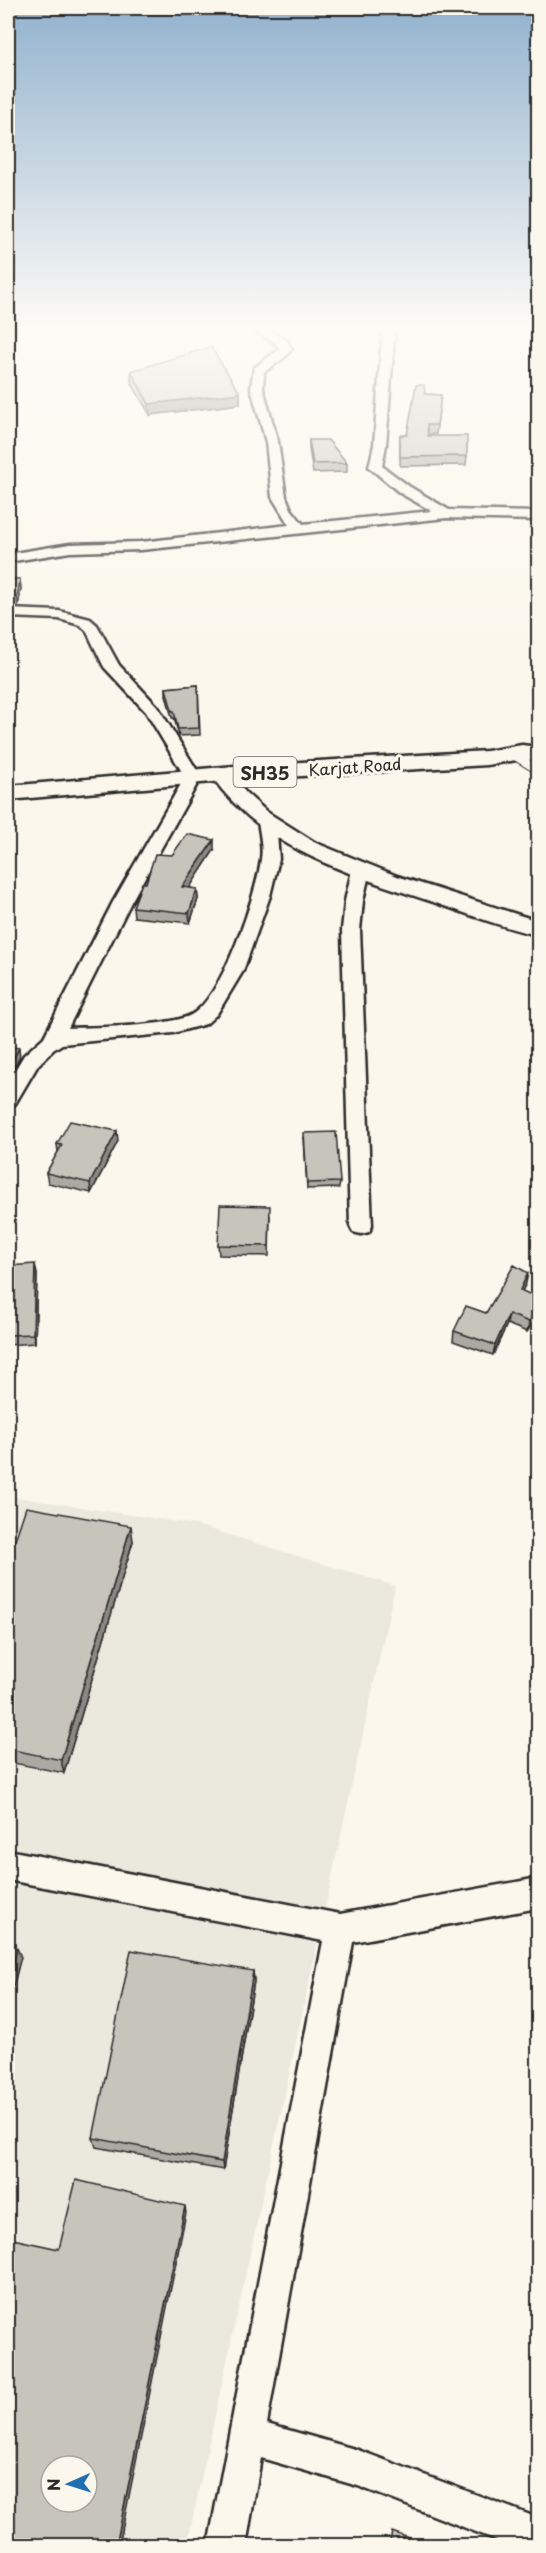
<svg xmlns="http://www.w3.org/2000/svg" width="546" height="2553" font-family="'Playpen Sans',sans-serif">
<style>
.built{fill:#ebe8de;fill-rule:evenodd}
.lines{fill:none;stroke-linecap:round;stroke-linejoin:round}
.service-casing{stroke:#2b2b2b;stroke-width:10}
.minor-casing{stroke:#2b2b2b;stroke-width:5}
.tertiary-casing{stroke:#2b2b2b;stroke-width:5}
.primary-casing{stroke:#2b2b2b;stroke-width:5}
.service{stroke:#fbf7ec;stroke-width:8}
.minor{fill:#fbf7ec;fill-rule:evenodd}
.tertiary{fill:#fbf7ec;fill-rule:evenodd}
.primary{fill:#fbf7ec;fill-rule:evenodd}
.wall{fill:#aba9a2;stroke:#2b2b2b;stroke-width:1.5}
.shaded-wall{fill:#8b8984;stroke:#2b2b2b;stroke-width:1.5}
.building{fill:#c7c4bc;stroke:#2b2b2b;stroke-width:1.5;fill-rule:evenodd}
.labels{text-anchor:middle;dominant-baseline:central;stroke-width:6;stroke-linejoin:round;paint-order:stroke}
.far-street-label{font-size:16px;fill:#2b2b2b;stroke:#fbf7ec}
.shield{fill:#fbf7ec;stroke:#696865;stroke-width:1.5}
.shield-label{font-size:18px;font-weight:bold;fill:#2b2b2b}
</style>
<rect width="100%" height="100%" fill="#fbf7ec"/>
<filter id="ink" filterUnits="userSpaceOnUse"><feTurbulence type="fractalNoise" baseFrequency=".0167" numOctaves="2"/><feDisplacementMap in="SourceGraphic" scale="12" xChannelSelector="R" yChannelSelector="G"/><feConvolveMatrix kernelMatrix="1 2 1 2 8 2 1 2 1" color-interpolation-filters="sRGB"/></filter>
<g filter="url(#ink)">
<path class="built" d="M8,1496l189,29 198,61 -208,959h-179zM51,2466h36v36h-36z"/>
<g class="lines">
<g class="service-casing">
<path id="service" d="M512,754l26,16"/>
</g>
<g class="minor-casing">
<g id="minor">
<path d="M252,324h12l1,5 21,10 6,10 -8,9 -20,14 -1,16 15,54 8,55 5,12 12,15 129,-13 -32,-18 -31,-26 5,-22 9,-121h12l-9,121 -4,21 28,21 39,23 89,2v8l-92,-2 -305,32 -71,2 -62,10v-8l62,-10 71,-2 148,-17 -17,-28 -6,-55 -15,-54 3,-20 26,-19 -6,-7 -21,-12z"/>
<path d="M8,609l51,2 31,8 7,6 22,40 39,42 43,70 -70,125 -63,126c29,-1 99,-1 123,-13 31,-16 66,-122 70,-156 2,-12 -1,-25 -3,-37l3,-4h12l3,4 3,37 -9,37 -27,75 -26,43 -11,10 -33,9 -111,11 -9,6 -15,15 -23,39 -7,2v-24l16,-27 20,-18 69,-135 72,-125 -39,-65 -42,-45 -18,-37 -6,-5 -21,-6 -51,-2z"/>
<path d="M361,865l6,1 3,4 -7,31 -3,29 12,296 -3,6 -8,2 -8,-2 -3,-6 -8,-296 3,-29 7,-31 3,-4z"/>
<path d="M8,1850l332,64 198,-36v30l-185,34 -86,482 91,26 180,68v28h-26l-154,-60 -97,-28 -15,88h-38l115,-605 -315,-61z"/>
</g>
</g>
<g class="tertiary-casing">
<path id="tertiary" d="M221,769l7,2 18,22 21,19 49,31 81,33 141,45v14c-35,-7 -70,-21 -105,-33 -81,-27 -170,-52 -222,-127l3,-4z"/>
</g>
<g class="primary-casing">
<path id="primary" d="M522,745l16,2v14l-16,-2 -35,6 -252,15 -227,20v-14l227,-20 252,-15z"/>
</g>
<use href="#service" class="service"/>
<use href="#minor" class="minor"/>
<use href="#tertiary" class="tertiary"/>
<use href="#primary" class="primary"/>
</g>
<g class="wall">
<path d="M131,371l109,22v11l-90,11 -19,-33z"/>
<path d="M425,394l16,1 -5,39h-8v2l39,20 -1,9 -66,1v-31h7z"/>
<path d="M309,440l38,23v9l-34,1 -4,-24z"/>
<path d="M8,579h12l1,10 -3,18h-10v1z"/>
<path d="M198,685l2,50 -21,1 -5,-18h-2l-6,-23v-7z"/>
<path d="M214,850l-25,38 8,1 1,10 -8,24 -56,-6 -1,-10 13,-24 26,-28z"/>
<path d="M304,1138l36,44 -1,6 -32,1z"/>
<path d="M118,1141l-27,52 -43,-10 -2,-10 12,-21 -1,-8z"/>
<path d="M270,1216l-1,40 -50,-1 -1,-10z"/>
<path d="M8,1266l29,8 -2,69 -27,2z"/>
<path d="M526,1283l-4,8 16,7v15l-11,19 -20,-8 -14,31 -40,-14 1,-10 32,-18z"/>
<path d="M133,1541l-69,232 -56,-11v-201z"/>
<path d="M253,1971l1,10 -31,189 -127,-23 -3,-9z"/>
</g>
<g class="shaded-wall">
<path d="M240,393v11l-90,11 -1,-11z"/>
<path d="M20,579l1,10 -3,18 -1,-10z"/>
<path d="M214,840v10l-31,48 -1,-11z"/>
<path d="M197,889l1,10 -8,24 -1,-10z"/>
<path d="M19,1048l1,9 -12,21v-11z"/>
<path d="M117,1131l1,10 -27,52 -1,-10z"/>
<path d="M35,1264l2,10 -2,69 -2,-9z"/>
<path d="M528,1273l-2,10 -8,17 2,-10z"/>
<path d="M538,1306v7l-11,19 2,-10z"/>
<path d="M509,1314l-2,10 -14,31 2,-10z"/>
<path d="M131,1526l2,15 -69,232 -3,-13z"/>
<path d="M17,1948l4,9 -13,50v-23z"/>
<path d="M253,1971l1,10 -31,189 -1,-8z"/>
<path d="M185,2206l1,7 -67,333h-3z"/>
</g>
<g class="building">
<path d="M211,347l29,46 -91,11 -18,-33z"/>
<path d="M416,385h8l1,9 16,1 -4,30h-10l1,11h39v20l-67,1v-22h7z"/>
<path d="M309,440h19l19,23 -34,1z"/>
<path d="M8,579h12l-3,18h-9z"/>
<path d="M198,685l1,43 -21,1 -4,-18h-2l-6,-23z"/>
<path d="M187,834l27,6 -32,47 15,2 -8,24 -56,-6 9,-24h4l9,-29 17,1z"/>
<path d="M8,1046l11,2 -11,19z"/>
<path d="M70,1121l47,10 -27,52 -44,-10 16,-28 -5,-1z"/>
<path d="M336,1132l4,50 -33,1 -3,-50z"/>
<path d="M220,1205l50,1 -1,40 -51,-1z"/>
<path d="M35,1264l-2,70 -25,1v-69z"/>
<path d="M514,1265l14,8 -8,17 18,8v8l-9,16 -20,-8 -14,31 -41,-14 12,-25 20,7z"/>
<path d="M26,1507l105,19 -70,234 -53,-11v-188z"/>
<path d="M8,1946l9,2 -9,36z"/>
<path d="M131,1950l122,21 -31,191 -129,-24z"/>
<path d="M76,2180l109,26 -69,340h-108v-308l51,11zM51,2466h36v36h-36z"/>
<path d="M392,2532l40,14h-43z"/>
</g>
</g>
<linearGradient id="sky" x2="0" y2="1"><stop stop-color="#92b2ce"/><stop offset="0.48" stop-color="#fdfbf6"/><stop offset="1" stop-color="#fdfbf6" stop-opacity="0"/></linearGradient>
<rect width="546" height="682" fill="url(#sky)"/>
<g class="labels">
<g class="far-street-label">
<text transform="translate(355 766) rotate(-4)">Karjat Road</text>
</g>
<rect class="shield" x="233.5" y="757" width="63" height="30" rx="4.5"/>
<g class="shield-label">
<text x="265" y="772">SH35</text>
</g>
</g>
<rect width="546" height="2553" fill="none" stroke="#fbf7ec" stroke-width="30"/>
<rect x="15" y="15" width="516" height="2523" fill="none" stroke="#2b2b2b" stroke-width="2" filter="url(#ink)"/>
<g transform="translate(69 2484) rotate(267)"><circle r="28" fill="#fbf7ec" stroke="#a8a59f" stroke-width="1.5"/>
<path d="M0-4.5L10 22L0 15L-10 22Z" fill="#1f6fb2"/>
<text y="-9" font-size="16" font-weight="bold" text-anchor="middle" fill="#2b2b2b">N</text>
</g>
</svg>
